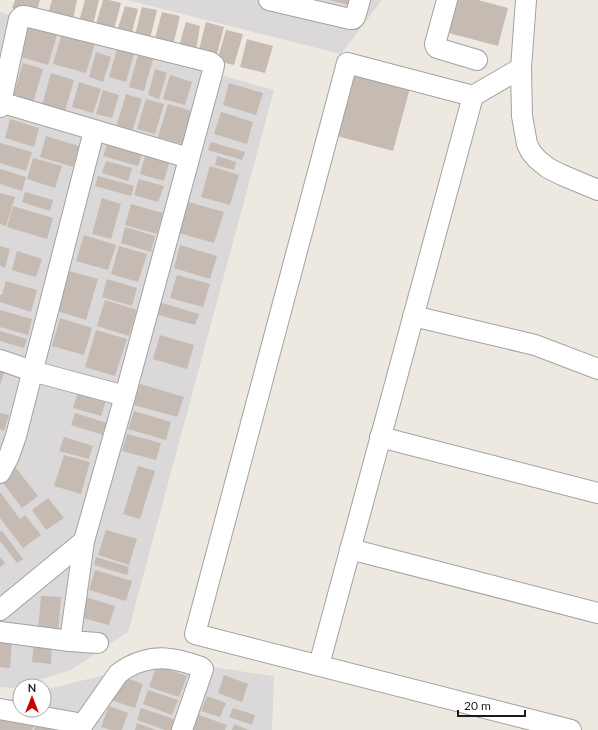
<svg xmlns="http://www.w3.org/2000/svg" width="598" height="730" font-family="Lato,sans-serif">
<style>
.residential{fill:#dad8d8}
.building{fill:#c5bbb3}
.lines{fill:none;stroke-linecap:round;stroke-linejoin:round}
.street-casing{stroke:#a2a2a2;stroke-width:22}
.street{stroke:#fff;stroke-width:20}
</style>
<rect width="100%" height="100%" fill="#eee9e0"/>
<g class="residential">
<path d="M127,0h255l-41,54z"/>
<path d="M0,12l274,78 -146,542 -57,38 -58,18 -13,-1z"/>
<path d="M164,660l110,16 -2,54h-272v-31l6,1 14,-4v14h24v-20z"/>
</g>
<g class="building">
<path d="M15,0h25l-4,15 -24,-7z"/>
<path d="M52,0h25l-5,24 -25,-7z"/>
<path d="M85,0h14l-7,29 -14,-4z"/>
<path d="M103,0h6l12,3 -8,30 -18,-5z"/>
<path d="M330,0h20l-2,5z"/>
<path d="M458,0h20l30,8 -10,38 -49,-13z"/>
<path d="M125,6l13,3 -6,23 -14,-4z"/>
<path d="M142,7l15,3 -8,33 -15,-4z"/>
<path d="M162,12l18,4 -8,34 -19,-4z"/>
<path d="M186,22l14,4 -5,31 -18,-4z"/>
<path d="M206,22l18,5 -9,35 -18,-5z"/>
<path d="M28,26l29,9 -9,30 -30,-9z"/>
<path d="M226,30l17,4 -9,31 -17,-4z"/>
<path d="M62,33l33,10 -9,30 -33,-9z"/>
<path d="M247,39l26,7 -8,27 -25,-6z"/>
<path d="M117,49l17,5 -8,28 -17,-5z"/>
<path d="M96,52l15,5 -8,25 -14,-5z"/>
<path d="M138,55l15,4 -9,32 -15,-4z"/>
<path d="M23,63l20,6 -11,37 -20,-6z"/>
<path d="M155,69l12,4 -8,26 -11,-4z"/>
<path d="M51,73l23,7 -9,31 -23,-6z"/>
<path d="M354,74l56,14 -17,63 -56,-15z"/>
<path d="M170,75l22,7 -7,23 -22,-6z"/>
<path d="M79,82l22,7 -8,24 -21,-6z"/>
<path d="M229,83l34,10 -7,22 -33,-10z"/>
<path d="M103,90l16,5 -7,23 -16,-4z"/>
<path d="M126,94l16,5 -10,33 -16,-5z"/>
<path d="M146,99l18,5 -9,30 -18,-5z"/>
<path d="M168,104l24,7 -10,33 -24,-7z"/>
<path d="M221,112l32,10 -6,22 -33,-10z"/>
<path d="M10,119l29,9 -5,19 -29,-9z"/>
<path d="M46,136l33,10 -6,21 -33,-10z"/>
<path d="M211,142l34,10 -3,8 -34,-10z"/>
<path d="M0,143l32,9 -6,19 -26,-8z"/>
<path d="M107,144l35,10 -4,12 -35,-10z"/>
<path d="M146,152l24,7 -6,22 -24,-7z"/>
<path d="M217,156l19,6 -2,8 -19,-5z"/>
<path d="M33,158l29,8 -7,22 -28,-9z"/>
<path d="M106,161l26,7 -4,13 -26,-8z"/>
<path d="M210,166l29,9 -9,30 -29,-8z"/>
<path d="M0,169l26,8 -4,14 -22,-7z"/>
<path d="M98,176l36,10 -3,10 -36,-10z"/>
<path d="M139,179l25,7 -6,16 -24,-7z"/>
<path d="M25,192l28,8 -3,11 -28,-9z"/>
<path d="M0,193l15,4 -9,29 -6,-2z"/>
<path d="M102,198l19,6 -10,35 -19,-5z"/>
<path d="M188,202l36,10 -10,31 -35,-10z"/>
<path d="M131,204l32,9 -6,21 -32,-9z"/>
<path d="M13,206l40,12 -6,21 -40,-12z"/>
<path d="M125,227l30,9 -4,16 -30,-9z"/>
<path d="M84,235l32,10 -8,25 -32,-9z"/>
<path d="M180,245l37,11 -7,23 -36,-11z"/>
<path d="M0,246l10,3 -5,19 -5,-2z"/>
<path d="M119,246l28,8 -9,28 -27,-8z"/>
<path d="M17,251l25,8 -6,18 -24,-7z"/>
<path d="M69,271l29,8 -12,41 -29,-9z"/>
<path d="M177,275l33,9 -7,23 -33,-9z"/>
<path d="M107,279l30,9 -5,18 -30,-9z"/>
<path d="M6,281l31,9 -6,22 -31,-10v-7h2z"/>
<path d="M105,300l32,10 -8,26 -32,-10z"/>
<path d="M159,302l40,12 -4,11 -40,-11z"/>
<path d="M0,310l32,9 -4,16 -28,-8z"/>
<path d="M60,318l32,10 -8,27 -32,-9z"/>
<path d="M96,330l31,9 -12,37 -30,-9z"/>
<path d="M0,331l27,8 -3,9 -24,-7z"/>
<path d="M160,335l34,10 -7,24 -34,-10z"/>
<path d="M0,369l5,1 -5,15z"/>
<path d="M140,384l44,13 -7,20 -43,-12z"/>
<path d="M78,392l28,8 -5,16 -28,-8z"/>
<path d="M134,411l37,11 -5,18 -38,-11z"/>
<path d="M0,413l9,2 -5,16 -4,-2z"/>
<path d="M75,413l32,10 -4,12 -32,-10z"/>
<path d="M127,434l34,9 -5,17 -34,-9z"/>
<path d="M64,437l29,9 -4,13 -30,-8z"/>
<path d="M64,455l26,7 -9,32 -27,-8z"/>
<path d="M138,466l17,5 -15,48 -17,-5z"/>
<path d="M15,467l23,29 -16,12 -22,-29v-1z"/>
<path d="M0,492l20,27 5,-4 16,20 -18,13 -23,-30z"/>
<path d="M48,498l16,20 -18,12 -14,-20z"/>
<path d="M106,530l31,9 -8,26 -31,-10z"/>
<path d="M2,531l21,28 -6,4 -17,-22v-9z"/>
<path d="M0,557l5,6 -5,4z"/>
<path d="M96,557l33,10 -2,8 -33,-10z"/>
<path d="M95,570l37,11 -6,20 -37,-11z"/>
<path d="M41,596l20,1 -3,35 -20,-1z"/>
<path d="M85,597l30,9 -6,19 -30,-8z"/>
<path d="M0,638l12,1 -2,29 -10,-1z"/>
<path d="M34,642l18,1 -1,21 -19,-2z"/>
<path d="M157,665l30,11 -8,21 -30,-10z"/>
<path d="M224,675l24,9 -6,18 -24,-9z"/>
<path d="M120,676l23,8 -8,24 -24,-8z"/>
<path d="M148,690l30,10 -6,15 -29,-11z"/>
<path d="M207,696l19,7 -6,14 -19,-6z"/>
<path d="M109,706l19,7 -6,17h-11l-10,-3z"/>
<path d="M141,708l33,11 -3,11h-6l-28,-10z"/>
<path d="M233,708l22,7 -3,10 -23,-8z"/>
<path d="M0,713l35,11 -3,6h-32z"/>
<path d="M196,714l31,11 -2,5h-34z"/>
<path d="M38,718l32,12h-36z"/>
<path d="M137,723l19,7h-21z"/>
<path d="M234,724l15,6h-17z"/>
</g>
<g class="lines">
<g class="street-casing">
<g id="street">
<path d="M269,0l81,19h3l2,-2 5,-17"/>
<path d="M447,0l-12,44 1,3 1,1 40,12"/>
<path d="M526,0l-5,68 1,48 5,28 4,8 6,7 11,9 14,7 36,15"/>
<path d="M473,96l48,-28"/>
<path d="M0,102l189,56"/>
<path d="M0,107l19,-88 3,-3h3l185,46 4,3 -1,5 -88,326 -93,-25 -32,-11"/>
<path d="M413,316l122,29 63,24"/>
<path d="M380,437l218,56"/>
<path d="M0,473l9,-17 7,-20 78,-305"/>
<path d="M350,549l248,64"/>
<path d="M0,610l84,-69"/>
<path d="M0,632l70,9 14,-100 41,-145"/>
<path d="M70,641l28,2"/>
<path d="M319,665l154,-569 -126,-33 -152,571 376,96"/>
<path d="M0,709l83,15"/>
<path d="M81,730l2,-6 35,-50c13,-11 34,-18 52,-15 11,1 21,5 31,8l2,2 -21,61"/>
</g>
</g>
<use href="#street" class="street"/>
</g>
<g transform="translate(32 698)"><circle r="19" fill="#ffffff" stroke="#a4a4a4"/>
<path d="M0-3L7 15L0 10L-7 15Z" fill="#c70002"/>
<text y="-6" font-size="11" font-weight="bold" text-anchor="middle" fill="#1b1b1b">N</text>
</g>
<path d="M458 710v6h67v-6" fill="none" stroke="#1b1b1b" stroke-width="2"/>
<text x="464" y="710" font-size="12" fill="#1b1b1b" stroke="#ffffff" stroke-width="3" paint-order="stroke">20 m</text>
</svg>
